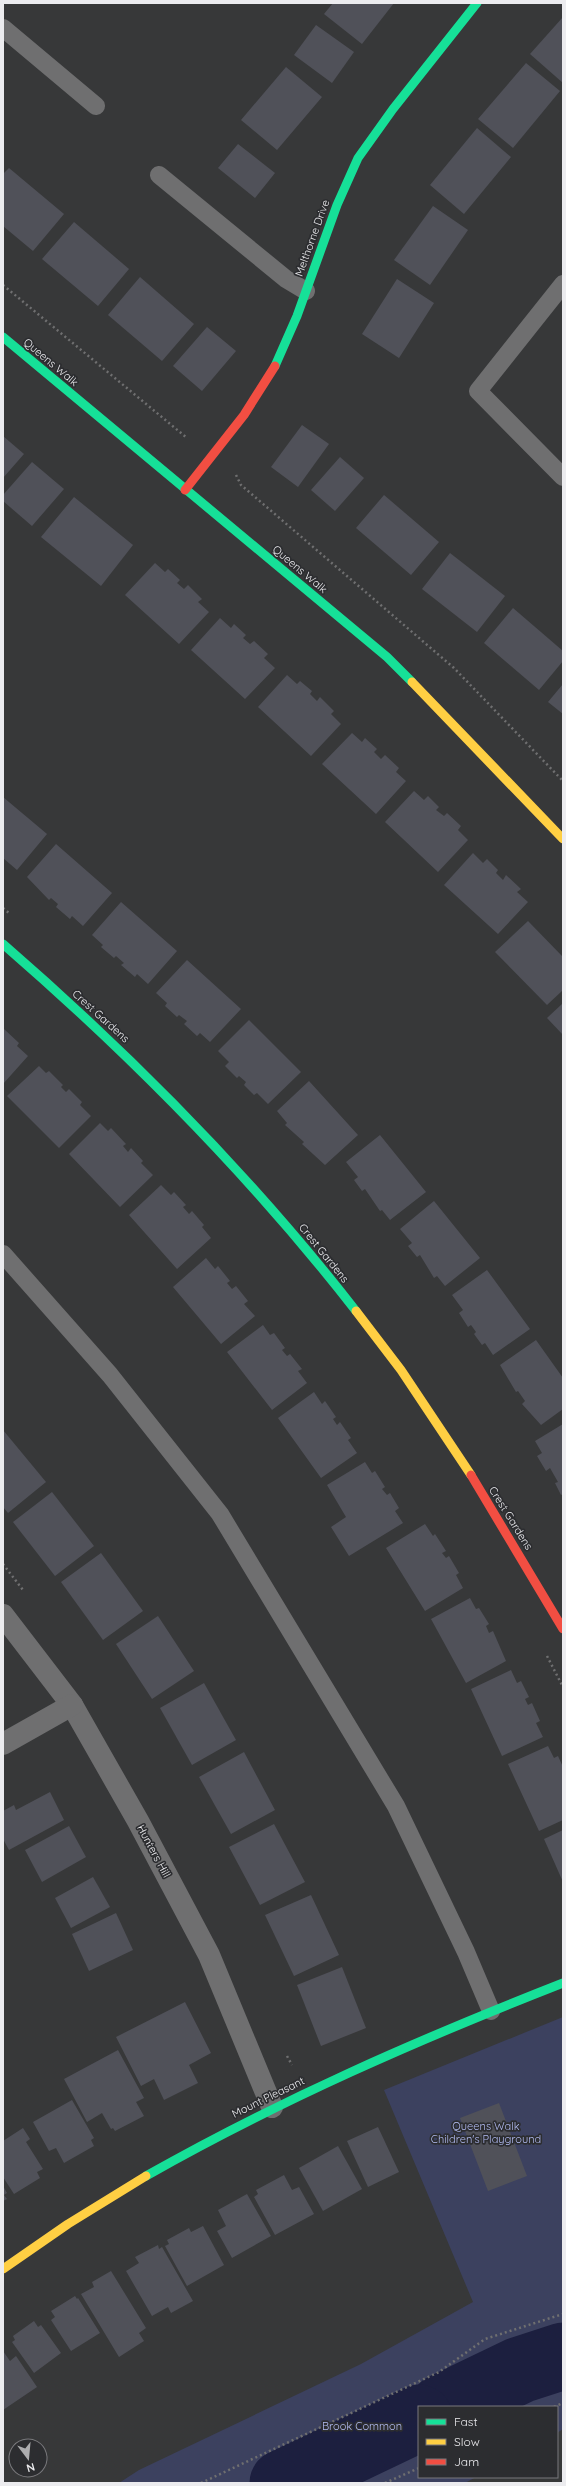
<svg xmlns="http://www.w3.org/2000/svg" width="566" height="2486" font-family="Quicksand,sans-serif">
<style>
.green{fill:#3c415f}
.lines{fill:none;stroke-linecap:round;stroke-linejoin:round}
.river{stroke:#1c1f3f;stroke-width:67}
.building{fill:#505159}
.path{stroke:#6f6f70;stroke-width:2.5;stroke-dasharray:2 3;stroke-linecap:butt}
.lane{stroke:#6f6f70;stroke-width:18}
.street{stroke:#6f6f70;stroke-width:22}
.fast{stroke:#16e098;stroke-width:9}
.slow{stroke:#ffcf43;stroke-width:9}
.jam{stroke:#f24e42;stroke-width:9}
.labels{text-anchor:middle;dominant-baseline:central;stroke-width:3.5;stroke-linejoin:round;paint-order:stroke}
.street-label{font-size:11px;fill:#ececef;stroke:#2c2d30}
.park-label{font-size:11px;fill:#b3bcf3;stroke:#2c2d30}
</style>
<rect width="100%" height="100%" fill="#373839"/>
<path class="green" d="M563,2017v412l-6,4v-26h-138v70h57l-11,6h-346l20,-13 222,-106 112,-62 -89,-212z"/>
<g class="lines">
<g class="river">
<path d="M443,2407l77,-37 43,-14"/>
<path d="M283,2483l136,-65"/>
</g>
</g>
<g class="building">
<path d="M333,3h61l-32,41 -38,-30z"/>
<path d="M563,17v66l-33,-29z"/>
<path d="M316,25l38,27 -22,31 -38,-28z"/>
<path d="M526,63l34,28 -47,57 -35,-29z"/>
<path d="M286,67l36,30 -45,53 -36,-30z"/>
<path d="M477,128l34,29 -47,57 -34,-29z"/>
<path d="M238,144l37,29 -20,25 -37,-30z"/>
<path d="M9,168l55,46 -31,37 -30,-25v-52z"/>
<path d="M433,206l35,24 -38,55 -36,-25z"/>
<path d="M74,222l55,47 -31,37 -56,-47z"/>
<path d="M140,277l54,47 -32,37 -54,-46z"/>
<path d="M397,279l37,24 -35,55 -37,-24z"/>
<path d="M207,327l29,24 -34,40 -29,-25z"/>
<path d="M302,425l27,19 -31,43 -27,-20z"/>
<path d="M3,436l21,18 -21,24z"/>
<path d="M340,457l24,21 -29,33 -24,-21z"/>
<path d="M32,462l32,27 -32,37 -29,-25v-6z"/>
<path d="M384,495l55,47 -28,33 -55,-47z"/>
<path d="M74,497l59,48 -32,41 -60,-49z"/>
<path d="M450,553l55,43 -28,36 -55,-43z"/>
<path d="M155,563l10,9 3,-3 12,11 -3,3 7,6 4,-4 14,14 -4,3 11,10 -30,32 -54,-49z"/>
<path d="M513,608l50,43v10l-24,29 -55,-47z"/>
<path d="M220,618l11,10 3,-4 12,11 -3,3 7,6 4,-3 14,13 -4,4 11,10 -30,31 -54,-49z"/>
<path d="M287,675l10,9 3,-3 12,10 -2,3 7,7 3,-4 14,14 -3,3 10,10 -30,32 -53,-49z"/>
<path d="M563,684v30l-15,-12z"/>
<path d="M352,733l10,9 3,-4 12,11 -3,3 7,7 4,-4 14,13 -3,4 10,9 -30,33 -54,-50z"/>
<path d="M414,791l10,9 4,-4 11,11 -3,3 8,6 3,-3 14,13 -3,4 10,10 -30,32 -53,-50z"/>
<path d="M3,797l44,37 -30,36 -14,-12z"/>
<path d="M56,844l56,49 -29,33 -11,-10 -2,3 -14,-12 2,-3 -7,-6 -2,2 -22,-23z"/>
<path d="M473,853l10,10 4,-4 11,11 -2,3 7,7 3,-5 15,14 -4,3 11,10 -30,32 -54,-49z"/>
<path d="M121,902l56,49 -29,33 -11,-10 -2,3 -14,-12 3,-2 -8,-7 -2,2 -13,-11 2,-2 -11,-10z"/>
<path d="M528,921l35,36v33l-16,15 -52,-53z"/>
<path d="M187,960l54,49 -31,33 -10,-9 -3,3 -13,-12 3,-3 -8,-6 -2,2 -12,-11 2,-3 -11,-10z"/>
<path d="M563,1003v32l-16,-17z"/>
<path d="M249,1020l52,52 -33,32 -11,-11 -3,2 -10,-10 2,-3 -7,-6 -2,2 -12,-12 4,-4 -11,-11z"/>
<path d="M4,1029l15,14 -2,3 11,10 -25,28z"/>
<path d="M39,1066l7,7 3,-2 14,14 -2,2 5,5 3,-3 13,13 -2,3 11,11 -32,32 -52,-52z"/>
<path d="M309,1081l49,54 -33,30 -23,-21 2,-2 -19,-17 2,-2 -10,-12z"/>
<path d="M100,1123l8,8 3,-3 15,16 -3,2 5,6 3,-4 12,13 -2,2 12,12 -33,32 -51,-53z"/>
<path d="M380,1135l46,57 -36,28 -8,-10 -2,1 -15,-22 -3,2 -8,-11 4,-3 -12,-15z"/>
<path d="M161,1185l10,10 3,-3 12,13 -3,2 6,7 3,-3 12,14 -2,2 9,11 -34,31 -48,-54z"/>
<path d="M434,1201l46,57 -35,28 -8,-10 -3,2 -14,-23 -3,2 -9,-11 4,-3 -12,-14z"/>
<path d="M206,1258l9,11 3,-3 12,15 -3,2 5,6 4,-3 12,15 -4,3 11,12 -34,28 -48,-57z"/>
<path d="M487,1270l43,59 -37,26 -8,-12 -3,2 -8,-11 2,-2 -5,-7 -3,2 -9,-14 4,-3 -11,-15z"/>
<path d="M263,1325l7,10 4,-2 11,15 -3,2 5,6 3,-2 12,15 -4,2 9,12 -35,27 -45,-58z"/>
<path d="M536,1340l27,38v31l-22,16 -19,-21 3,-3 -7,-10 -2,1 -16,-27z"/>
<path d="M314,1392l8,12 3,-3 11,16 -3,2 4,6 3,-3 11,16 -3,2 9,13 -36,25 -43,-60z"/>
<path d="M563,1424v70l-2,1 -6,-12 3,-1 -8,-14 -4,3 -9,-15 5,-3 -7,-12z"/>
<path d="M3,1430l43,52 -38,31 -5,-6z"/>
<path d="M365,1462l7,11 3,-2 10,16 -3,2 5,6 3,-2 9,15 -4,3 8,12 -54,33 -18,-29 15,-10 -19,-32z"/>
<path d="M52,1492l42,54 -39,30 -42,-54z"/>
<path d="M425,1524l8,12 2,-2 11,17 -4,2 4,5 3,-2 10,17 -3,2 7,13 -38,23 -39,-63z"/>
<path d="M101,1553l42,58 -40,29 -42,-58z"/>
<path d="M470,1598l6,11 3,-1 10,16 -3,2 3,7 4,-2 13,30 -40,22 -35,-64z"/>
<path d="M158,1616l36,55 -42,28 -36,-55z"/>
<path d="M511,1670l6,13 4,-2 8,16 -4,2 3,6 4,-2 8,18 -4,2 7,14 -41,19 -31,-67z"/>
<path d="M204,1683l32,57 -44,25 -32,-57z"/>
<path d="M548,1746l6,12 4,-2 5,11v53l-24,11 -31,-67z"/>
<path d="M244,1752l31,58 -44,24 -32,-57z"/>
<path d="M50,1792l14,28 -55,30 -6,-11v-28l11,-6 2,5z"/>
<path d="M274,1824l31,58 -45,23 -31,-58z"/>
<path d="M69,1826l17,31 -44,25 -17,-32z"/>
<path d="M563,1830v52l-19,-43z"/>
<path d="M93,1877l17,30 -39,21 -16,-30z"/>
<path d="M311,1895l28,60 -45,21 -29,-61z"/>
<path d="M116,1913l17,37 -44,21 -17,-37z"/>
<path d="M342,1967l24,61 -45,18 -24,-61z"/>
<path d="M185,2002l26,51 -22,12 9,18 -34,17 -10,-21 -13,7 -25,-49z"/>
<path d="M118,2050l26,48 -8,4 8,14 -29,15 -2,-3 -2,1 -9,-16 -15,9 -23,-43z"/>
<path d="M72,2100l22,38 -3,2 3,6 -30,17 -8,-15 -7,3 -16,-29z"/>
<path d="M499,2103l28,73 -39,15 -28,-73z"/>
<path d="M378,2127l21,45 -31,15 -21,-46z"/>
<path d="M23,2128l7,11 -4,3 17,27 -6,3 3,6 -26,16 -11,-17v-36z"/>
<path d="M338,2146l24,43 -39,22 -24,-43z"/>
<path d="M284,2175l8,15 7,-3 15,27 -39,21 -21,-38 4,-3 -2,-4z"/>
<path d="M3,2186l4,7 -3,2 3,4 -4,2z"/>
<path d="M247,2194l24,42 -39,22 -15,-27 9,-5 -8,-16z"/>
<path d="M203,2226l21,39 -37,21 -22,-40 4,-2 -2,-4 22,-12 2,4z"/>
<path d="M158,2245l1,4 3,-2 31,54 -22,12 -3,-6 -16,9 -26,-45 13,-8 -4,-6z"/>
<path d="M111,2271l35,57 -7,5 5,8 -25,16 -38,-63 13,-7 -2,-5z"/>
<path d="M75,2296l2,3 1,-1 22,35 -29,18 -20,-31 4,-3 -4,-6z"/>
<path d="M34,2321l4,6 3,-2 20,28 -27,20 -22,-31 3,-2 -2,-4z"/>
<path d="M3,2351l7,10 6,-5 21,31 -34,23z"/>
</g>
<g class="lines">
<g class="path">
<path d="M3,285l184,153"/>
<path d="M236,475l5,10 213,183 109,113"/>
<path d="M3,908l6,5"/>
<path d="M3,1564l20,26"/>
<path d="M547,1656l16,31"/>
<path d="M287,2056l5,9"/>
<path d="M554,2407l9,-4"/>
<path d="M201,2483l238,-111 46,-33 78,-25"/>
<path d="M385,2483l34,-15"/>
</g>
<g class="lane">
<path d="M3,28l93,78"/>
<path d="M159,175l127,104 20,12"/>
<path d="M563,284l-85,107 85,86"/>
<path d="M3,1254l107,121 110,139 176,292 70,146 25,59"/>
</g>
<g class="street">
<path d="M3,1615l69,90 66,116 71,134 63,152"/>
<path d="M3,1744l69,-39"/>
</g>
<g class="fast">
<path d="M3,337l384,320 25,25"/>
<path d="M275,366l22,-50 40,-111 21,-47 35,-49 84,-106"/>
<path d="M3,944c129,112 248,232 353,367"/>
<path d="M146,2176c134,-76 274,-137 417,-193"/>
</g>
<g class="slow">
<path d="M412,682l151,157"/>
<path d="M356,1311l45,59 70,105"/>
<path d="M3,2269l65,-45 78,-48"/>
</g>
<g class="jam">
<path d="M185,490l59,-75 31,-49"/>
<path d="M471,1475l92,154"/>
</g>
</g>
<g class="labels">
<g class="street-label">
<text transform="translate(312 238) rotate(-70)">Melthorne Drive</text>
<text transform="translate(51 362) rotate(40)">Queens Walk</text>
<text transform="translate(300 569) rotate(40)">Queens Walk</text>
<text transform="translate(101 1016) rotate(42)">Crest Gardens</text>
<text transform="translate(324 1253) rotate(51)">Crest Gardens</text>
<text transform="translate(511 1518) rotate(58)">Crest Gardens</text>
<text transform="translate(154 1851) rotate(62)">Hunters Hill</text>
<text transform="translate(268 2097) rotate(-26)">Mount Pleasant</text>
</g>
<g class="park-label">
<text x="486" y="2126">Queens Walk<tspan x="486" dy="13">Children's Playground</tspan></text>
<text x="362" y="2426">Brook Common</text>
</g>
</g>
<rect width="566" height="2486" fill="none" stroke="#ececef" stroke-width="8"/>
<rect x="418" y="2406" width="140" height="72" fill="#2c2d30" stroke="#79797c"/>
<rect x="426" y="2419" width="20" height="6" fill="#16e098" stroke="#79797c"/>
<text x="454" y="2426" font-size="12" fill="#ececef">Fast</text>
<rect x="426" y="2439" width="20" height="6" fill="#ffcf43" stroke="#79797c"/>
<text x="454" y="2446" font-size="12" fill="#ececef">Slow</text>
<rect x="426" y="2459" width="20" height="6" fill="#f24e42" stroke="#79797c"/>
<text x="454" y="2466" font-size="12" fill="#ececef">Jam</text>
<g transform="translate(28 2458) rotate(164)"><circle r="19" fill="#2c2d30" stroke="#79797c"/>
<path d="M0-3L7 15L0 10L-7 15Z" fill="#adadaf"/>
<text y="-6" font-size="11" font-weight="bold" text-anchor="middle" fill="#ececef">N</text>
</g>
</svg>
